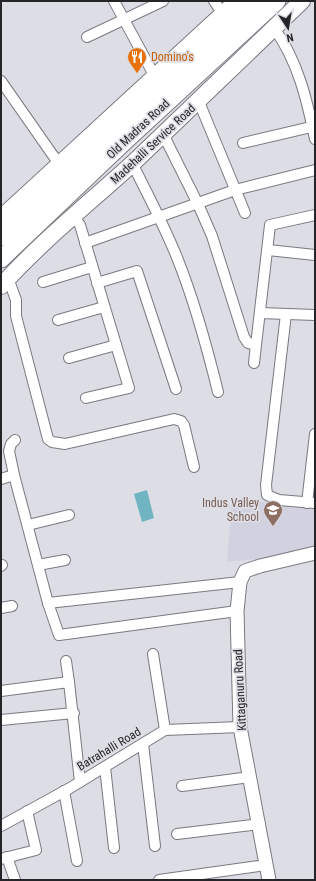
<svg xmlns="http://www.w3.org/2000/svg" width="316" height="881" font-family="'Roboto Condensed',sans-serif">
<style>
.built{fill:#d2d1e0}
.water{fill:#70b4c1}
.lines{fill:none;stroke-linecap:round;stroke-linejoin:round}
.minor-casing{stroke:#797980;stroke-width:12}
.tertiary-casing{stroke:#797980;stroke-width:15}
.primary-casing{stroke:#797980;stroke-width:18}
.trunk-casing{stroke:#797980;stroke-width:19}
.minor{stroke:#fff;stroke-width:10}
.tertiary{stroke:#fff;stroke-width:13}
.primary{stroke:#fff;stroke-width:16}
.trunk{stroke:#fff;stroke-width:17}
.labels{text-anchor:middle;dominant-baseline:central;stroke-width:3.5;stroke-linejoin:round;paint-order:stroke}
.food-label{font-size:12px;fill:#c56008;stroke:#dddde5;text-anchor:start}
.street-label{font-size:12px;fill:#252528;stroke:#dddde5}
.education-label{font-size:12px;fill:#785e54;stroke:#dddde5;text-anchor:end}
</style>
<rect width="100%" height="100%" fill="#dddde5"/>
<path class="built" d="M232,500l83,6v41l-48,11 -40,4z"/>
<path class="water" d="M147,490l7,28 -12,4 -8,-28z"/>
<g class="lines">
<g class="minor-casing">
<g id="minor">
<path d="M114,1l40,74"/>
<path d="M214,1l9,13"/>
<path d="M274,28c24,33 33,72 41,111"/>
<path d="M87,37l76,-36"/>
<path d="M1,81l58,83"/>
<path d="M199,102l46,111"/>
<path d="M163,134l35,70 14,32 32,101 4,6 8,2 14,-120 45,-10"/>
<path d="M243,143l72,-17"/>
<path d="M132,163c16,32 33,64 46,97 17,43 29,87 40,132"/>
<path d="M73,216l7,9 49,163 -43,10"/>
<path d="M85,243l150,-53 80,-20"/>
<path d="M268,250l47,5"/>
<path d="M8,278l8,22v16l32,123 4,3 13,2 109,-25 7,2 3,4 10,42"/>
<path d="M43,282l49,-15"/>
<path d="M97,283l40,-12 39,118"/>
<path d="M260,313l55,2"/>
<path d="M286,314l-20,171 1,10 12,5 36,3"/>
<path d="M58,320l46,-13"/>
<path d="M69,358l47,-13"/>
<path d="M254,363l2,-18"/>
<path d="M15,440l-4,4 -2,7 5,24 34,128 11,32 178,-24"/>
<path d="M1,479l13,-4"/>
<path d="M307,503l8,-69"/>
<path d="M28,525l41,-10"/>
<path d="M38,565l27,-5"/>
<path d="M1,566l1,-1"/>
<path d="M48,603l192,-21"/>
<path d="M1,608l11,-2"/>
<path d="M153,654l12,76"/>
<path d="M66,661l3,21"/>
<path d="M1,691l68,-9 11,100"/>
<path d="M1,720l73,-7"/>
<path d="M143,744l12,102"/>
<path d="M105,767l9,81"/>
<path d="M182,786l68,-9"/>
<path d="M64,791l13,70"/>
<path d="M1,826l69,-38 95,-58 75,-3"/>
<path d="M177,834l83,-10"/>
<path d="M7,857l8,23"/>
<path d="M1,859l35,-9 -9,-39"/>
<path d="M159,880l107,-15"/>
</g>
</g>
<g class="tertiary-casing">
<path id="tertiary" d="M269,880l-29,-153 -3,-116 3,-29 5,-11 15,-5 55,-13"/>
</g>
<g class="primary-casing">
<g id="primary">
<path d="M1,218l236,-217"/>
<path d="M1,286c40,-44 87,-82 131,-122 57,-54 113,-109 170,-163"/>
</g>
</g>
<g class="trunk-casing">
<g id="trunk">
<path d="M1,237l255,-236"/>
<path d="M1,259l124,-118 152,-140"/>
</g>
</g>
<use href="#minor" class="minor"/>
<use href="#tertiary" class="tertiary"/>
<use href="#primary" class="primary"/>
<use href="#trunk" class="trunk"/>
</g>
<defs>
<g id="restaurant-pin" transform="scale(1)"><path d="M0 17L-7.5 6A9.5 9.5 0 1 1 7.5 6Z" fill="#e8710a" stroke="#dddde5"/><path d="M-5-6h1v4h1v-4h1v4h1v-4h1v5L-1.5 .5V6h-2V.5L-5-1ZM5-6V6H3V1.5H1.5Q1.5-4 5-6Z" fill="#fff"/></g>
<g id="school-pin" transform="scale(1)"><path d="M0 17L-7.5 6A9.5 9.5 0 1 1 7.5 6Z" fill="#8d6e63" stroke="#dddde5"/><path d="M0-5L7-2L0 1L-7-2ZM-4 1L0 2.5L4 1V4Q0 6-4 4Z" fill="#fff"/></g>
</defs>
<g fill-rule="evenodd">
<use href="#restaurant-pin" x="137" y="57"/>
<use href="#school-pin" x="273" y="510"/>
</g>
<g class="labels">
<g class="food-label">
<text x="151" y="57">Domino's</text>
</g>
<g class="street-label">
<text transform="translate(138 129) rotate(-43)">Old Madras Road</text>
<text transform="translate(153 144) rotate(-43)">Madehalli Service Road</text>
<text transform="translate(240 690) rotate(-93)">Kittaganuru Road</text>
<text transform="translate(109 749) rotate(-31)">Batrahalli Road</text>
</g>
<g class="education-label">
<text x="259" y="503">Indus Valley<tspan x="259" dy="14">School</tspan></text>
</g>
</g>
<rect width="316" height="881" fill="none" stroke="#252528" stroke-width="4"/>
<g transform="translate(288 28) rotate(168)" stroke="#dddde5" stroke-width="3" paint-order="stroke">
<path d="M0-3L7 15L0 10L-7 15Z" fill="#252528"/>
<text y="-6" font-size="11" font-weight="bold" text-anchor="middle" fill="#252528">N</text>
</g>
</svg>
